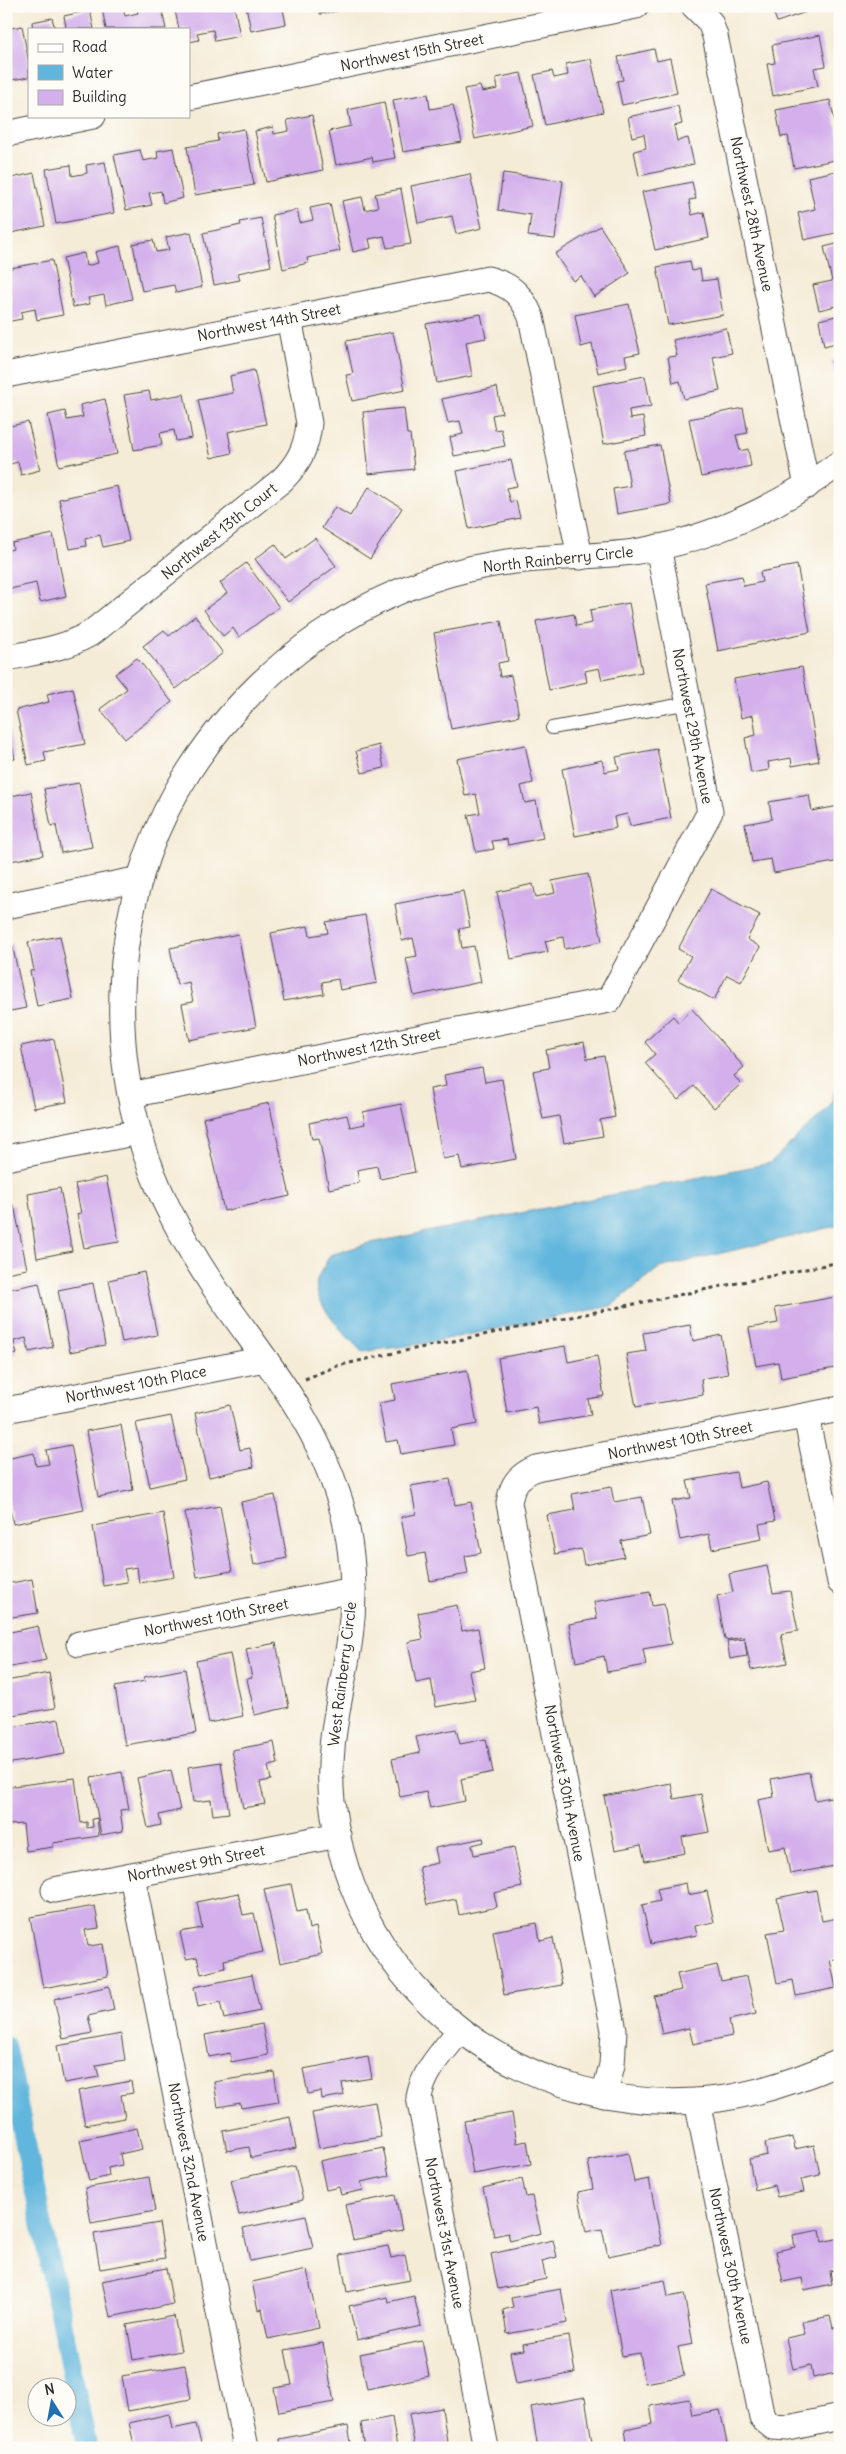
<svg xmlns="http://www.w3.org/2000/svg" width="846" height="2454" font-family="Delius,sans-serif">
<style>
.water{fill:#61b6dd;stroke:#467084}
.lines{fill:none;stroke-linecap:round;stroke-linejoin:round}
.canal{stroke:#61b6dd;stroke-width:21}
.building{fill:#d3afeb}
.service-casing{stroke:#494845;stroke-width:14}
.minor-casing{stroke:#494845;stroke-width:27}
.path{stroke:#494845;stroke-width:3;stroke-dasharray:4 4;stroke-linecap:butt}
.service{stroke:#fff;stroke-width:12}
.minor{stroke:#fff;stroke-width:25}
.labels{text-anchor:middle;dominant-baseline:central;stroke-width:5;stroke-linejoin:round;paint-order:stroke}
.street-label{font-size:15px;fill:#2b2b2b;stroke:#fdfcf7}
</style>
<rect width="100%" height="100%" fill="#fdfcf7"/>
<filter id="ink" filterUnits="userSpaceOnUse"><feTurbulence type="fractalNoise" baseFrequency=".02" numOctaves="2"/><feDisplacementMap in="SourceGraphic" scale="10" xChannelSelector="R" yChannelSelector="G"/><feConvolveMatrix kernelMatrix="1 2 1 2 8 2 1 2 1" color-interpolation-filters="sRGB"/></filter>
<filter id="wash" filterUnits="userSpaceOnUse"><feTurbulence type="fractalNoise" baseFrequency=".0096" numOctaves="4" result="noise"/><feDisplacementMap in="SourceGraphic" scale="20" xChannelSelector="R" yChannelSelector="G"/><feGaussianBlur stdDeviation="1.12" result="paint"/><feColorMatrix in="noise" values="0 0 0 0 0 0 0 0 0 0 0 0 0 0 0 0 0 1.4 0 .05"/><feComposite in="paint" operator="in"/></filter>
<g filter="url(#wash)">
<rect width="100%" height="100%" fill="#f5ecd7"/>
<path class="water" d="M840,1075v150l-181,43 -48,38 -184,37 -65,9c-14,-15 -51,-49 -45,-72 3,-8 9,-17 13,-25l36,-11 404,-81 60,-57z"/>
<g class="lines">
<path class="canal" d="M6,2047l81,401"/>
</g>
<g id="blocks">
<g class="building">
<path d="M109,6h14l2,10 13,-3 -2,-7h25l5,23h-60l-4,-21z"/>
<path d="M174,6h60l6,30 -25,5 -2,-11 -16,3 2,7 -10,2v-13h-10z"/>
<path d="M246,6h48v1l-11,2 3,15 -35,7z"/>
<path d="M319,6h18l1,5 -18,3z"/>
<path d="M354,6h25l1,1 -25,5z"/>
<path d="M771,6h40l1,4 -35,12z"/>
<path d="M90,10l4,19h-34l6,-2 -2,-11z"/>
<path d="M52,18l3,11h-22l-1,-7z"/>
<path d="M22,26l7,37v14l-23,4v-52z"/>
<path d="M820,35l6,31 -12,2 4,18 -45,10 -6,-32 8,-1 -3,-18z"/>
<path d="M654,49l3,12 13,-3 7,35 -55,12 -5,-24 6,-1 -5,-23z"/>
<path d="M591,59l12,53 -58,13 -11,-50 18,-4 2,7 14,-3 -2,-11z"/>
<path d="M521,73l12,53 -58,13 -11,-50 16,-3 2,6 16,-3 -2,-11z"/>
<path d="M428,94l2,15 23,-4 9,37 -59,10 -10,-52z"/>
<path d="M830,100l10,44v15l-46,9 -6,-32 -7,1 -5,-27z"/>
<path d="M384,102l11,56 -22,4 -1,-5 -36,8 -7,-34 22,-5 -3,-16z"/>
<path d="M678,106l4,18 -8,2 3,15 11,-3 6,26 -55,12 -5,-25 12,-3 -2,-14 -12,3 -4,-20z"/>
<path d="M312,115l11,55 -57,12 -11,-51 18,-4 1,7 15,-3 -2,-11z"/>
<path d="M244,129l10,56 -59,10 -8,-48 31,-6 -1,-7z"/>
<path d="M173,148l10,50 -20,5 -2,-12 -12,2 3,12 -26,5 -12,-55 26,-5 3,11 15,-3 -1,-7z"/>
<path d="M105,162l9,51 -58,11 -10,-55 25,-4 1,11 15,-3 -1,-8z"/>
<path d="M840,170v62l-36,8 -6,-27 17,-4 -7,-32z"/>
<path d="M34,173l11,53 -39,8v-45h3l-2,-10z"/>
<path d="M503,173l60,8 -8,58 -27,-3 3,-21 -33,-5z"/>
<path d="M470,174l12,54 -26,6 -4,-18 -34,7 -7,-37z"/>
<path d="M692,182l4,17 -7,1 3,15 12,-3 5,26 -54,12 -13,-58z"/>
<path d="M401,189l10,55 -24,4 -3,-12 -15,3 2,9 -18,4 -11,-51 20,-4 3,13 13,-3 -3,-13z"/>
<path d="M330,204l10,47 -33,7 1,5 -25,6 -11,-54 25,-5 3,13 13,-3 -3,-12z"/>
<path d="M261,218l10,48 -33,7 2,7 -26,5 -11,-52 38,-8 -1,-3z"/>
<path d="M600,226l30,47 -36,24 -13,-21 -8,5 -18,-27z"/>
<path d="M191,232l11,55 -26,6 -2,-8 -32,6 -9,-47 20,-4 3,12 13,-2 -3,-13z"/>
<path d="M840,243v62l-21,5 -6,-25 19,-4 -8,-34z"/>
<path d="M120,246l12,53 -26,6 -2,-10 -16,3 2,6 -17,3 -10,-49 21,-5 2,13 12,-3 -3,-11z"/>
<path d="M52,260l11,55 -26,5 -2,-11 -14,3 1,7 -16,3v-53z"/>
<path d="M690,261l2,10 8,-2 2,12 15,-2 6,36 -55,10 -11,-58z"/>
<path d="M629,304l11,49 -15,3 2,10 -29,7 -6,-29 -11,3 -6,-32z"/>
<path d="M481,314l5,24 -20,4 6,34 -35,7 -11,-59z"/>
<path d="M840,315v61l-5,1 -4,-16 8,-2 -3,-16 -12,3 -5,-26z"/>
<path d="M726,328l6,25 -19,4 7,34 -36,8 -4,-18 -7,2 -5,-26 9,-1 -4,-16z"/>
<path d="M393,332l12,58 -53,11 -6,-26 7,-1 -7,-33z"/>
<path d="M254,370l12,54 -38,8 4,21 -21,5 -13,-58 35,-7 -3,-17z"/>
<path d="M645,376l6,30 -22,4 1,9 13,-2 3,19 -42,8 -11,-58z"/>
<path d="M497,387l5,26 -10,2 3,15 6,-1 4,17 -51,10 -4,-19 13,-3 -3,-13 -12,2 -6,-24z"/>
<path d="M149,391l2,9 33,-6 8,44 -16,3 -2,-11 -14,3 2,12 -28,5 -10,-55z"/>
<path d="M105,399l12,55 -58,12 -11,-51 17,-4 2,9 16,-3 -3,-12z"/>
<path d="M404,408l3,26h3l4,35 -45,5 -6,-62z"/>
<path d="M743,408l5,25 -12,2 4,16 8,-2 3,17 -50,11 -12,-58z"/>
<path d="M28,422l12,48 -19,5 -3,-13 -12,3v-38z"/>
<path d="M660,445l11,59 -54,10 -4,-25 17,-3 -6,-35z"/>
<path d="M511,460l6,26 -11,2 4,14 6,-1 4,17 -51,11 -12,-58z"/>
<path d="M117,486l12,55 -26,6 -3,-12 -15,4 1,7 -16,3 -11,-50z"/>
<path d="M369,487l33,21 -32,51 -48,-31 13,-21 15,9z"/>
<path d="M53,534l13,62 -26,6 -4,-19 -30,7v-39l7,-2 -1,-6z"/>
<path d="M315,538l21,28 -48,36 -33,-43 20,-15 11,15z"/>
<path d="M246,563l33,44 -40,30 -6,-9 -10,8 -19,-26 23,-17 -7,-10z"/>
<path d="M797,565l13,67 -92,19 -13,-68 37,-7 2,10 18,-4 -2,-10z"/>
<path d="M629,603l13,69 -40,8 -3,-12 -14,3 2,11 -38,8 -13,-69 38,-7 2,12 16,-3 -2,-13z"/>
<path d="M195,616l28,37 -47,36 -33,-43 21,-16 5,6z"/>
<path d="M501,621l7,40 -10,2 2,14 11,-2 8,41 -68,13 -17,-96z"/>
<path d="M137,658l35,44 -47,37 -25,-30 27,-20 -12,-15z"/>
<path d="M802,667l17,94 -27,5 -1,-8 -23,4 1,8 -18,3 -6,-35 11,-3 -3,-20 -12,3 -7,-39z"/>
<path d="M73,688l12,56 -41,8 2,9 -18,4 -12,-55 33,-8 -2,-8z"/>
<path d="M6,717l9,42 -9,1z"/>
<path d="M379,745l5,23 -22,5 -6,-22z"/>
<path d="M525,745l8,38 -12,3 4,17 11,-2 7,37 -35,7 -1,-6 -15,2 2,8 -18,3 -8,-37 12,-2 -4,-19 -11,2 -8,-37z"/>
<path d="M657,749l14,69 -41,8 -3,-12 -13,3 2,11 -41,8 -13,-67 40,-9 3,12 14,-3 -3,-12z"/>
<path d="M79,783l13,64 -31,6 -5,-28 -5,1 -7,-37z"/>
<path d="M31,792l12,63 -33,6 -4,-19v-45z"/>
<path d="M809,795l3,16 27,-5 1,55 -66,12 -3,-14 -19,3 -7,-38 27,-5 -3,-17z"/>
<path d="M588,874l14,67 -37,8 -2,-12 -18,4 3,11 -37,7 -14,-67 36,-8 3,13 19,-4 -3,-12z"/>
<path d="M711,889l49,26 -13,24 13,8 -19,35 -14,-7 -13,25 -36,-20 13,-24 -13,-7z"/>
<path d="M463,891l7,36 -11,2 3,19 12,-2 7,36 -67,14 -8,-38 11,-2 -4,-18 -11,3 -7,-37z"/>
<path d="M365,915l12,68 -37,7 -2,-11 -16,3 2,12 -40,7 -13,-68 37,-7 2,10 18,-3 -2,-11z"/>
<path d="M238,934l18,93 -67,13 -7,-36 11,-2 -4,-20 -12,3 -7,-37z"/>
<path d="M60,936l13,63 -36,7 -7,-35 4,-1 -6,-28z"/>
<path d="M12,944l14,64 -20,4v-67z"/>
<path d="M692,1009l52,58 -10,9 7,8 -27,24 -20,-22 -16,14 -33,-37 10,-9 -10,-12 28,-26 5,6z"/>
<path d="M54,1039l13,63 -33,6 -13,-62z"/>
<path d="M584,1042l3,17 17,-3 11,61 -15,3 3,16 -39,7 -5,-27 -16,3 -10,-48 16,-3 -3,-18z"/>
<path d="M482,1068l3,14 17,-3 14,80 -54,10 -3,-13 -16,3 -13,-70 16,-3 -2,-11z"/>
<path d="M269,1103l21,93 -66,15 -21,-93z"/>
<path d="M401,1104l14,68 -35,7 -3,-13 -20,4 2,13 -30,6 -10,-51 -7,1 -3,-16 38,-8 3,12 15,-3 -2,-12z"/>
<path d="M106,1177l13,65 -35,6 -7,-34 4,-1 -6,-29z"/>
<path d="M60,1188l12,63 -35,7 -9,-64z"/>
<path d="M14,1205l13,64 -21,4v-67z"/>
<path d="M144,1272l13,63 -35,7 -13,-62z"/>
<path d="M39,1283l14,64 -24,5 -3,-14 -12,3 3,13 -11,2v-66z"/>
<path d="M93,1283l12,62 -35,7 -12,-62z"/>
<path d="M840,1296v71l-59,11 -3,-16 -22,4 -7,-38 29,-5 -3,-15z"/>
<path d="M690,1325l3,16 28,-6 7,39 -27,5 2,16 -67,12 -10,-53 20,-3 -3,-18z"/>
<path d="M565,1346l3,16 29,-6 7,40 -16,3 3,16 -52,9 -3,-17 -29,6 -9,-55z"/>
<path d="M467,1370l10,54 -26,5 3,16 -53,9 -3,-14 -12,2 -7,-39 16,-3 -3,-16z"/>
<path d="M230,1405l10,45 10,-2 4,19 -45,10 -14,-64z"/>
<path d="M171,1416l14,63 -35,8 -14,-64z"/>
<path d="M121,1425l12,65 -35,7 -12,-66z"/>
<path d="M71,1445l13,65 -71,14 -7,-37v-28l28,-6 2,13 13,-2 -3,-14z"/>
<path d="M736,1472l3,16 28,-6 8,39 -16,3 3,15 -50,10 -3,-15 -29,6 -8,-39 19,-3 -4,-17z"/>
<path d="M450,1479l5,26 16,-3 10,51 -16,3 3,18 -38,7 -5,-28 -17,3 -7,-39 15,-3 -5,-28z"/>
<path d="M611,1487l3,15 28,-5 8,38 -29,6 3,16 -40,8 -3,-16 -26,5 -8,-39 28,-5 -3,-16z"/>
<path d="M275,1495l12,63 -33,7 -13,-63z"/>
<path d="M220,1506l12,65 -35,6 -12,-65z"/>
<path d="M163,1513l11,64 -35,6 -2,-16 -13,2 3,13 -24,4 -10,-60z"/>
<path d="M767,1566l6,27 17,-2 8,40 -17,3 6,29 -36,7 -6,-29 2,15 -17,3 -3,-18 18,-2 -1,-2 -19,3 -8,-44 16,-4 -4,-18z"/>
<path d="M32,1579l6,34 -32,5v-34z"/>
<path d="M650,1592l2,14 12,-2 7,40 -28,5 3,16 -39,7 -3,-16 -28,6 -7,-38 28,-5 -3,-17z"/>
<path d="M457,1605l5,26 16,-3 7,40 -16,3 6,29 -39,7 -5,-27 -15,3 -8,-41 15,-3 -5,-26z"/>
<path d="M38,1626l8,34 -40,8v-35z"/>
<path d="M276,1643l13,64 -34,8 -8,-36 5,-1 -6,-29z"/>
<path d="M230,1654l13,62 -34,7 -13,-62z"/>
<path d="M185,1669l11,64 -71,12 -10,-58 30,-6 -1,-4z"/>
<path d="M49,1673l6,35 -49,8v-35z"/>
<path d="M59,1719l6,35 -59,10v-36z"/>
<path d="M456,1729l4,15 26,-5 7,33 -32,7 4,22 -35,7 -4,-16 -26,5 -8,-38 28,-6 -4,-16z"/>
<path d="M274,1742l4,22 -10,2 3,14 -11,2 5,22 -22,4 -11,-58z"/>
<path d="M221,1762l8,51 -16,2 -2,-15 -18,2 -5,-35z"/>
<path d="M171,1770l9,40 -21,5 2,10 -13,3 -11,-50z"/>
<path d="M122,1772l7,37 -9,1 3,21 -22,4 -10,-57z"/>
<path d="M809,1772l6,28 16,-3 9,44v24l-50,9 -5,-27 -17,3 -10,-50 16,-3 -3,-18z"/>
<path d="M75,1778l6,45 6,-1v6l6,-1 -1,-8 5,-1 2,18 -46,7v4l-27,4 -3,-27 -14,1 -3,-38z"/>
<path d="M671,1783l3,16 27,-5 8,38 -27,5 3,16 -40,8 -4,-16 -26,5 -11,-54z"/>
<path d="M483,1838l1,4 -12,3 2,10 40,-8 8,40 -28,6 3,14 -38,8 -3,-16 -29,6 -8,-38 19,-4 -3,-15z"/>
<path d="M686,1883l2,12 19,-4 7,31 -19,4 2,9 -46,9 -9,-39 18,-4 -3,-12z"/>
<path d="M291,1884l6,28 9,-2 3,19 7,-2 6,27 -42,9 -16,-74z"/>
<path d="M816,1890l6,31 16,-3 2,40 -10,2 6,28 -40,8 -3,-16 -16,3 -10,-50 17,-3 -7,-32z"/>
<path d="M238,1893l5,22 11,-2 9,39 -39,8 1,8 -24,6 -4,-17 -11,2 -6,-27 22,-4 -5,-26z"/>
<path d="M95,1906l4,22 -14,2 3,16 15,-2 5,32 -65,12 -13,-71z"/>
<path d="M537,1923l3,18 13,-3 9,47 -58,10 -11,-64z"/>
<path d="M717,1965l4,16 26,-5 9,38 -27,6 3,16 -39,8 -4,-16 -27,6 -8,-38 27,-6 -4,-16z"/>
<path d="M252,1975l8,36 -36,8 -4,-17 -22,5 -4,-20z"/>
<path d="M109,1986l5,24 -26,6 4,17 -29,6 -9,-40z"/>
<path d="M262,2024l6,31 -37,7 -1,-9 -21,4 -4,-22z"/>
<path d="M121,2034l4,26 -29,5 3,12 -35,6 -7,-37z"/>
<path d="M368,2057l4,21 -30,5 2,12 -22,4 -1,-8 -13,3 -5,-25z"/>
<path d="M274,2072l5,30 -38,6 -1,-5 -22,4 -4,-25z"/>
<path d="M131,2081l2,12 -12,2 4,23 -40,7 -7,-34z"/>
<path d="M375,2102l6,35 -62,11 -7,-35z"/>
<path d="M512,2113l5,30 10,-2 4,23 -58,10 -9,-53z"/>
<path d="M290,2117l6,31 -45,10 -2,-11 -22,4 -4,-20z"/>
<path d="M137,2128l5,21 -22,5 2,11 -14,3 1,8 -20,5 -9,-41z"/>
<path d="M793,2137l2,12 19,-4 6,30 -19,4 3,13 -27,5 -3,-12 -19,5 -6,-31 18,-4 -2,-12z"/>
<path d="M383,2148l6,28 -28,6 2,8 -22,5 -2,-8 -13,3 -6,-29z"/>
<path d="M628,2153l6,29 15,-3 13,66 -54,11 -6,-27 -16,3 -8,-40 15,-3 -5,-28z"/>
<path d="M295,2166l8,34 -64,15 -8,-35z"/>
<path d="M149,2177l6,34 -64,12 -6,-35z"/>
<path d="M522,2179l4,18 6,-1 9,37 -31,8 -2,-8 -14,3 -11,-48z"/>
<path d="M395,2195l7,35 -49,10 -8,-35z"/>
<path d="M306,2215l7,33 -63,13 -7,-33z"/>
<path d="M159,2223l6,35 -65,11 -6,-35z"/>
<path d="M820,2230l2,12 18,-4v31l-10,2 2,13 -28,6 -2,-12 -19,4 -7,-31 19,-4 -2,-12z"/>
<path d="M553,2240l4,17 -15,4 4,18 -48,10 -7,-35z"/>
<path d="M388,2246l3,12 14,-3 5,25 -63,12 -7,-37z"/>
<path d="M166,2268l7,36 -63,13 -8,-36z"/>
<path d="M307,2270l12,58 -51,11 -6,-30 -4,1 -6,-28z"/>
<path d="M665,2280l3,17 16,-3 9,50 -15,3 6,29 -39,7 -5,-30 -18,3 -12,-66z"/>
<path d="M561,2289l6,34 -60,11 -4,-24 10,-3 -2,-9z"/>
<path d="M414,2296l7,30 -64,14 -8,-34 38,-9 1,5z"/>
<path d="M174,2316l7,35 -48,9 -6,-35z"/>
<path d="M830,2316l3,12 7,-1v30l-3,1 3,14 -27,6 -2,-13 -18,4 -7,-31 19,-4 -3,-12z"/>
<path d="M569,2336l6,37 -59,11 -6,-32 14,-2 -1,-6z"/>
<path d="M422,2341l7,35 -62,13 -7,-35z"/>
<path d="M323,2343l11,59 -55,10 -5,-24 18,-3 -7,-35z"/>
<path d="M185,2365l6,34 -63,12 -6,-35z"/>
<path d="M585,2397l8,51h-55l-7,-41z"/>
<path d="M689,2399l3,16 28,-5 8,38h-100l-3,-18 28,-6 -3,-18z"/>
<path d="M442,2408l6,40h-33l-6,-34z"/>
<path d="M6,2412l5,23 -5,1z"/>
<path d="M169,2414l3,15 24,-5 5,20 -17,4h-49l-6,-25z"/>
<path d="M392,2417l5,31h-32l-4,-25z"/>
<path d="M348,2426l4,22h-72l-1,-9z"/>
</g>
</g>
</g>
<g filter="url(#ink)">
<use href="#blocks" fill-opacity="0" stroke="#494845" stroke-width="1"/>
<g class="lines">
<g class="service-casing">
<path id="service" d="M552,728l137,-25"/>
</g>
<g class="minor-casing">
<g id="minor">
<path d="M694,6l16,16 5,14 92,450"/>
<path d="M189,97l447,-91"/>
<path d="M6,134l87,-18"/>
<path d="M6,375l482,-96c23,6 34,16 43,38l49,240"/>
<path d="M840,463c-62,44 -131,78 -207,89 -46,6 -93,4 -139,12 -127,21 -236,100 -305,207 -69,106 -84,245 -49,365 15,53 42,103 72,148 50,74 101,129 128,217 13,43 16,92 10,137 -8,58 -24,104 -18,163 21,194 198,321 387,298 43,-6 82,-20 121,-37"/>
<path d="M6,658c30,-6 59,-9 85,-25l191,-153c17,-17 25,-33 27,-57l-20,-105"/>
<path d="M6,906l134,-27"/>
<path d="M130,1095l479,-95 101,-188 -52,-265"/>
<path d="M6,1158l133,-26"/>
<path d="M6,1410l259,-51"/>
<path d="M806,1416l34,166"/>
<path d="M79,1644l274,-54"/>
<path d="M132,1876l114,572"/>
<path d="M54,1890l284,-55"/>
<path d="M460,2030c-17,22 -36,40 -41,67l67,351"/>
<path d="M604,2095l8,-30 2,-35 -105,-527c3,-19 9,-27 27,-35l304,-59"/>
<path d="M697,2101l65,317 11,9 15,1 52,-11"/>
</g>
</g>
<path class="path" d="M305,1379l32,-13 43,-10 460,-94"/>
<use href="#service" class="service"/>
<use href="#minor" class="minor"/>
</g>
</g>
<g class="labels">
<g class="street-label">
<text transform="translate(412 52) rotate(-11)">Northwest 15th Street</text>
<text transform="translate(752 214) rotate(78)">Northwest 28th Avenue</text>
<text transform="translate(269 322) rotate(-11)">Northwest 14th Street</text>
<text transform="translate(219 531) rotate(-39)">Northwest 13th Court</text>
<text transform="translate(558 559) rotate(-6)">North Rainberry Circle</text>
<text transform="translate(693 726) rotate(79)">Northwest 29th Avenue</text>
<text transform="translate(369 1047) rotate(-11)">Northwest 12th Street</text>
<text transform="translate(136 1384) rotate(-11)">Northwest 10th Place</text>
<text transform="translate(680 1440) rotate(-11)">Northwest 10th Street</text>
<text transform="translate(216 1617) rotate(-11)">Northwest 10th Street</text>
<text transform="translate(342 1674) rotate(-83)">West Rainberry Circle</text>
<text transform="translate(565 1783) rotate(79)">Northwest 30th Avenue</text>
<text transform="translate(196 1863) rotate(-11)">Northwest 9th Street</text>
<text transform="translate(189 2162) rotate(79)">Northwest 32nd Avenue</text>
<text transform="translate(445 2233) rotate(79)">Northwest 31st Avenue</text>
<text transform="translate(731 2266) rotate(78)">Northwest 30th Avenue</text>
</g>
</g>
<rect width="846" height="2454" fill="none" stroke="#fdfcf7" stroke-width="25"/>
<rect x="28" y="28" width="162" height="90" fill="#fdfcf7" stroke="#a9a8a5"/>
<rect x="38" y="44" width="25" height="8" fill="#ffffff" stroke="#a9a8a5"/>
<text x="72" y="52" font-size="15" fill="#2b2b2b">Road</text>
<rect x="38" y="65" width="25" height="15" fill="#61b6dd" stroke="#a9a8a5"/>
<text x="72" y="78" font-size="15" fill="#2b2b2b">Water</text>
<rect x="38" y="90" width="25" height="15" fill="#d3afeb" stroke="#a9a8a5"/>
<text x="72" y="102" font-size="15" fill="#2b2b2b">Building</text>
<g transform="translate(52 2402) rotate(349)"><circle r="24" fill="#fdfcf7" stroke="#a9a8a5"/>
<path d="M0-4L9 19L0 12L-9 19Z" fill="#1f6fb2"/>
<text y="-8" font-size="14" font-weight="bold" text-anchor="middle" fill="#2b2b2b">N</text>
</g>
</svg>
